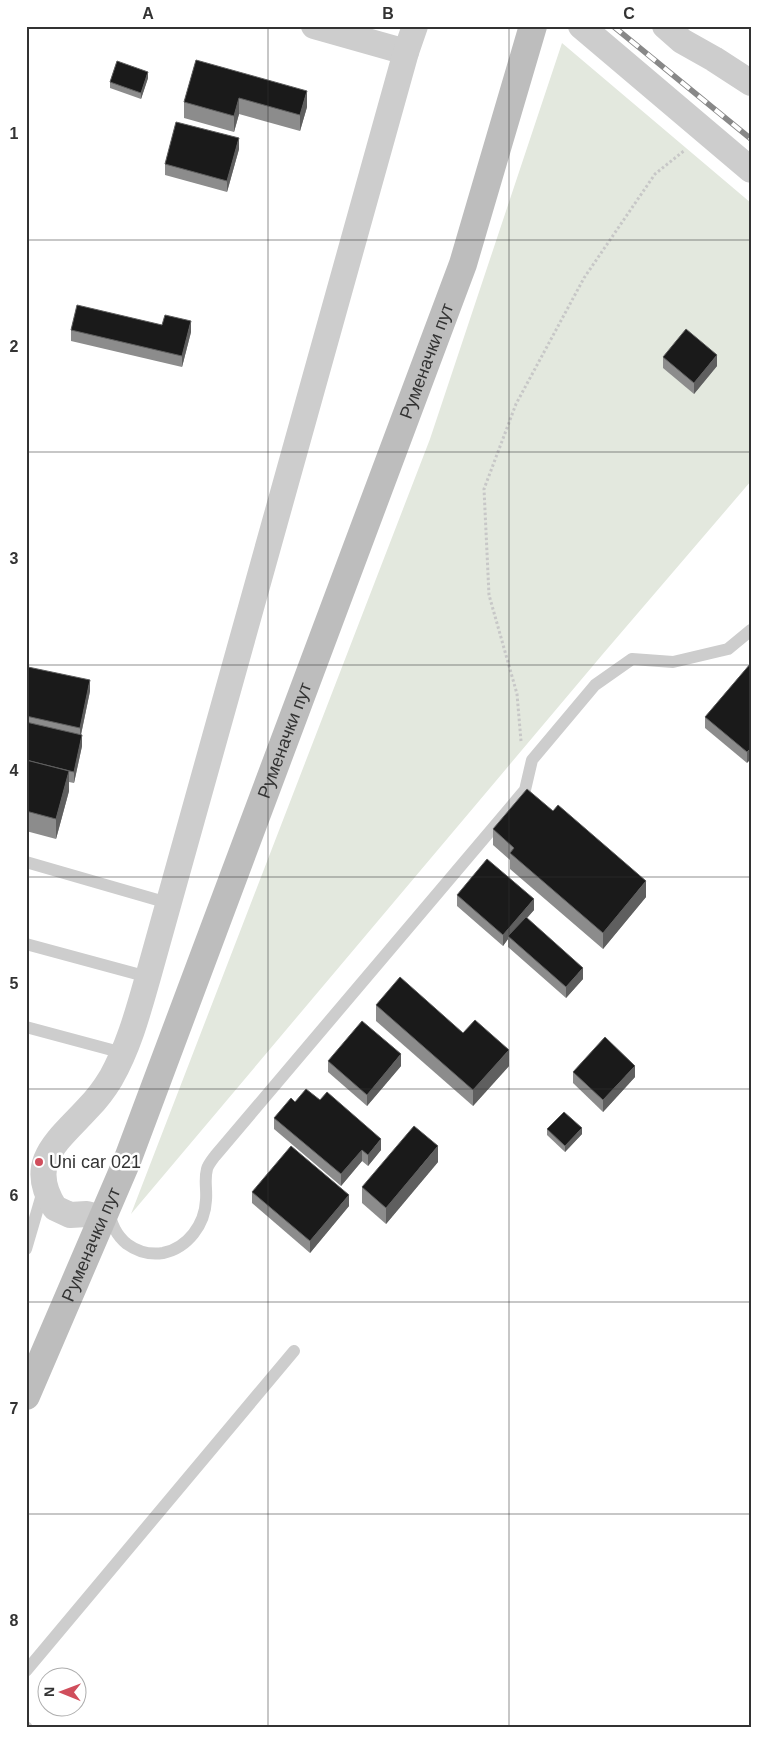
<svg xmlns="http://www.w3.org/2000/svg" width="777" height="1754" font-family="Arial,sans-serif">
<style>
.green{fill:#e3e8de}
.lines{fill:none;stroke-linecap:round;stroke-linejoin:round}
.path{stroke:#c7c7c7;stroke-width:3;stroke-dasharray:2.5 2.5;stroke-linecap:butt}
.service{stroke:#cdcdcd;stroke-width:12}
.minor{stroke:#cdcdcd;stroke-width:26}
.secondary{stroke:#bdbdbd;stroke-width:28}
.rail-casing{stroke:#888;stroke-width:5.5}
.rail{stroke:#fff;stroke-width:4;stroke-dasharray:11;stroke-linecap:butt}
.wall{fill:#8c8c8c}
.shaded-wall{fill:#5f5f5f}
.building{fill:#1a1a1a;stroke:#5f5f5f}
.grid{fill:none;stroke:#333;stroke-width:1;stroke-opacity:0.55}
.poi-dot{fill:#d04e5c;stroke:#fff;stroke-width:2}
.labels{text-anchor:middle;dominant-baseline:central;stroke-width:5;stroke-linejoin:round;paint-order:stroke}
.street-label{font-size:18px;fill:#333;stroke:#fff}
.poi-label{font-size:18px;fill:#333;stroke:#fff;text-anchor:start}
.neatline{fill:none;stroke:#333;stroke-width:2}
.grid-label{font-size:16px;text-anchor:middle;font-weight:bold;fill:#333}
</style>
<rect width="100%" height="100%" fill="#fff"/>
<path class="green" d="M562,43l189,160v278l-149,174 -471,559 299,-775z"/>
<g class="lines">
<path class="path" d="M521,741l-4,-47 -28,-99 -5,-106 32,-85 68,-126 71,-104 30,-24"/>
<g class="service">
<path d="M26,862l142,41"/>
<path d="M26,944l122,33"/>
<path d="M26,1027l97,26"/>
<path d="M110,1211c0,12 7,25 17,33 11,8 23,11 36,9 25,-5 42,-29 43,-53 1,-11 -2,-20 1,-31 1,-4 5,-9 8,-13l310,-366 7,-30 63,-75 37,-26 41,3 55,-13 23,-19"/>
<path d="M26,1249l17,-58"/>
<path d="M26,1671l268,-320"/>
<path d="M26,1727l1,1"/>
</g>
<g class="minor">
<path d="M314,26l92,26"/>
<path d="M581,26l170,144"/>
<path d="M665,26l17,15 32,18 37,24"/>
<path d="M103,1218l-16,-4 -17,1 -15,-7c-30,-46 4,-68 33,-100 8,-8 17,-20 23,-30 18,-32 27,-66 37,-101l258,-925 9,-26"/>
</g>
<path class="secondary" id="s1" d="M26,1396l101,-235 336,-897 70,-238"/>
<g class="rail-casing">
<path id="rail" d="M613,26l138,113"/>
</g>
<use href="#rail" class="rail"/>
</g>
<g class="wall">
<path d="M196,60l111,47 -7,24 -61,-17 -5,18 -50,-14v-16z"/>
<path d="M148,78l-7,21 -31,-11v-6z"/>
<path d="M239,149l-12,43 -62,-17v-11z"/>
<path d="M162,325l29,7 -9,35 -111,-26v-11z"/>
<path d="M663,357l54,9 -23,28 -31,-26z"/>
<path d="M751,663l-4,100 -42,-35v-11z"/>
<path d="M26,674l64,17 -9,44 1,11 -8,37 -5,-1v9l-13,48 -30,-8z"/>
<path d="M493,829l153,68 -43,52 -93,-80v-9l-17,-15z"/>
<path d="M457,895l77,15 -7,8 56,61 -17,19 -58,-51v-8l-5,7 -46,-40z"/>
<path d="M376,1005l87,28 46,33 -36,40 -97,-85z"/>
<path d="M328,1061l73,5 -34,40 -39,-34z"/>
<path d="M573,1072l62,5 -32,35 -30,-29z"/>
<path d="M295,1102l86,48 -13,16 -6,-5 -21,25 -67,-57v-11z"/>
<path d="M547,1129l35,5 -17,18 -18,-17z"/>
<path d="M438,1162l-52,62 -24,-21v-16z"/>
<path d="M252,1192l97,14 -39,47 -58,-50z"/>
</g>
<g class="shaded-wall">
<path d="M148,72v6l-7,21v-6z"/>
<path d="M307,91v16l-7,24v-16z"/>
<path d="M239,98v16l-5,18v-16z"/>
<path d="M239,138v11l-12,43v-11z"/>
<path d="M191,321v11l-9,35v-11z"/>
<path d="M717,355v11l-23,28v-11z"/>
<path d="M90,680v11l-10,48v-11z"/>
<path d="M82,735v11l-8,37v-11z"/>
<path d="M751,748v11l-4,4v-11z"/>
<path d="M69,771v20l-13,48v-20z"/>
<path d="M646,881v16l-43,52v-16z"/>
<path d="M534,899v11l-24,27 -2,-1v3l-5,7v-11z"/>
<path d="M583,968v11l-17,19v-11z"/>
<path d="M509,1050v16l-36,40v-16z"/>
<path d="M401,1054v12l-34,40v-11z"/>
<path d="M635,1066v11l-32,35v-12z"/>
<path d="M582,1128v6l-17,18v-6z"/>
<path d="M381,1139v11l-13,16v-11z"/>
<path d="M438,1146v16l-52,62v-16z"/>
<path d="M362,1150v11l-21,25v-12z"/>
<path d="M349,1195v11l-39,47v-12z"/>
</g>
<g class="building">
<path d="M196,60l111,31 -7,24 -61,-17 -5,18 -50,-14z"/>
<path d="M117,61l31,11 -7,21 -31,-11z"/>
<path d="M176,122l63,16 -12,43 -62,-17z"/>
<path d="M77,305l85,20 3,-10 26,6 -9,35 -111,-26z"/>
<path d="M686,329l31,26 -23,28 -31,-26z"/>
<path d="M751,663v85l-4,4 -42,-35z"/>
<path d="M28,667l62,13 -10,48 -54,-12v-42z"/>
<path d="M26,722l56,13 -8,37 -48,-12z"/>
<path d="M26,760l43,11 -13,48 -30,-8z"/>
<path d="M527,789l26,22 5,-6 88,76 -43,52 -93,-80 4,-5 -21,-19z"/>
<path d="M487,859l47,40 -31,36 -46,-40z"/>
<path d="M526,917l57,51 -17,19 -58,-51z"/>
<path d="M400,977l63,56 12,-13 34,30 -36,40 -97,-85z"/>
<path d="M362,1021l39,33 -34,41 -39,-34z"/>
<path d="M605,1037l30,29 -32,34 -30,-28z"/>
<path d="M306,1089l14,11 7,-8 54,47 -13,16 -6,-5 -21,24 -67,-56 17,-20 4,4z"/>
<path d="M564,1112l18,16 -17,18 -18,-17z"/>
<path d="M414,1126l24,20 -52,62 -24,-21z"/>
<path d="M291,1146l58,49 -39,46 -58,-49z"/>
</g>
<path class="grid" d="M268,26v1702M509,26v1702M26,240h725M26,452h725M26,665h725M26,877h725M26,1089h725M26,1302h725M26,1514h725"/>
<circle class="poi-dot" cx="39" cy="1162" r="5"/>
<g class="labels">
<g class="street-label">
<text stroke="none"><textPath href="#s1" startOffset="1110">Руменачки пут</textPath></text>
<text stroke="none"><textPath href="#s1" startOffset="705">Руменачки пут</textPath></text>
<text stroke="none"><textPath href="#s1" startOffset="165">Руменачки пут</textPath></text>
</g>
<g class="poi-label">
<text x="49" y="1162">Uni car 021</text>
</g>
</g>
<rect width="777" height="1754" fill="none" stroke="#ffffff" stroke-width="55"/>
<g transform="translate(62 1692) rotate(271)"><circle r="24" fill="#ffffff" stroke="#adadad"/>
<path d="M0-4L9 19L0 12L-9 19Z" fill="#d04e5c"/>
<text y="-8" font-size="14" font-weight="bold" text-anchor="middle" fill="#333333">N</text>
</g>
<rect x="28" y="28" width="722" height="1698" class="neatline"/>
<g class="grid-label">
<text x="148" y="19">A</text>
<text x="388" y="19">B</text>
<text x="629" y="19">C</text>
<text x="14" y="139">1</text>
<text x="14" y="352">2</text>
<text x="14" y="564">3</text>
<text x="14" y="776">4</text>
<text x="14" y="989">5</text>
<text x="14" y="1201">6</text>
<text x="14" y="1414">7</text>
<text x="14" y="1626">8</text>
</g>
</svg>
